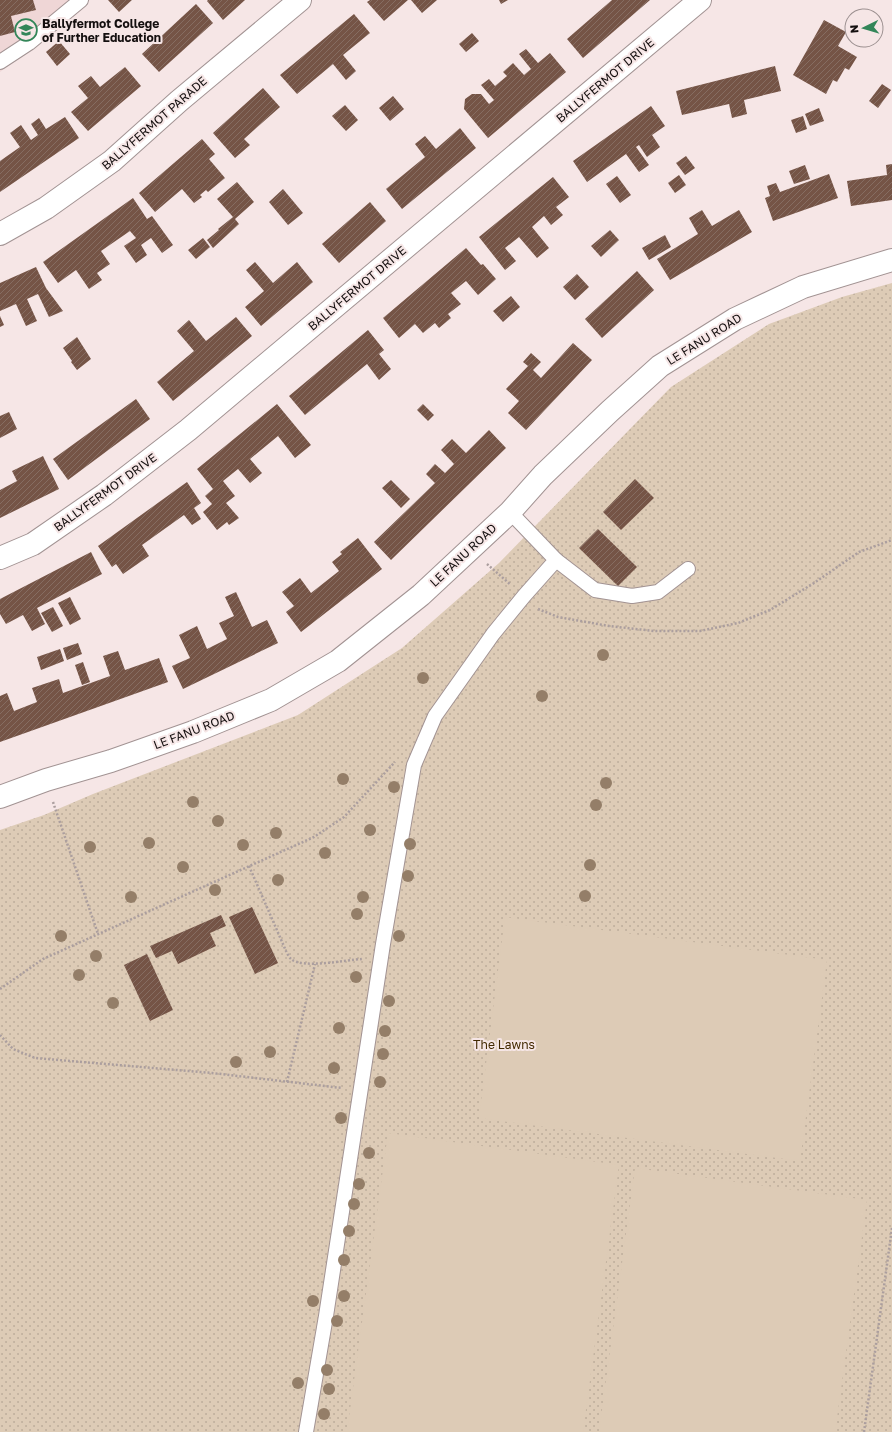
<svg xmlns="http://www.w3.org/2000/svg" width="892" height="1432" font-family="'Golos Text',sans-serif">
<style>
.built{fill:#efd6d6}
.park{fill:url(#park-dots)}
.garden{fill:#ddcbb6}
.building{fill:url(#building-hatch)}
.lines{fill:none;stroke-linecap:round;stroke-linejoin:round}
.service-casing{stroke:#a29393;stroke-width:16}
.minor-casing{stroke:#a29393;stroke-width:24}
.tertiary-casing{stroke:#a29393;stroke-width:24}
.path{stroke:#ab9e9e;stroke-width:2.5;stroke-dasharray:2 2;stroke-linecap:butt}
.service{stroke:#fff;stroke-width:14}
.minor{stroke:#fff;stroke-width:22}
.tertiary{stroke:#fff;stroke-width:22}
.tree{fill:#947e68}
.labels{text-anchor:middle;dominant-baseline:central;stroke-width:4;stroke-linejoin:round;paint-order:stroke}
.poi-label{font-size:12px;font-weight:bold;fill:#140f0f;stroke:#f6e6e6;text-anchor:start}
.street-label{font-size:12px;fill:#140f0f;stroke:#f6e6e6}
.park-label{font-size:12px;fill:#432901;stroke:#f6e6e6}
</style>
<defs>
<pattern id="park-dots" width="8" height="8" patternUnits="userSpaceOnUse"><rect width="8" height="8" fill="#ddcbb6"/><path d="M2 2h.1M6 6h.1" fill="none" stroke="#bdad9b" stroke-width="1.8" stroke-linecap="round"/></pattern>
<pattern id="building-hatch" width="6" height="6" patternUnits="userSpaceOnUse"><rect width="6" height="6" fill="#755446"/><path d="M-1 1l2-2M0 6l6-6M5 7l2-2" fill="none" stroke="#866d62"/></pattern>
</defs>
<rect width="100%" height="100%" fill="#f6e6e6"/>
<path class="built" d="M0,0h90l-90,72z"/>
<path class="park" d="M892,283v1149h-892v-602l44,-15 49,-21 205,-79 104,-67 97,-85 172,-176 98,-63 73,-27z"/>
<g class="garden">
<path d="M505,917l322,43 -27,201 -321,-43z"/>
<path d="M388,1133l231,32 -36,267h-236z"/>
<path d="M635,1168l232,32 -32,232h-236z"/>
</g>
<g class="building">
<path d="M0,0h33l3,10 -25,6 4,16 -15,4z"/>
<path d="M108,0h24l-13,12z"/>
<path d="M208,0h37l-22,20 -16,-19z"/>
<path d="M370,0h38l-24,21 -17,-19z"/>
<path d="M411,0h26l-15,13z"/>
<path d="M499,0h9l-7,4z"/>
<path d="M612,0h38l-67,58 -16,-19z"/>
<path d="M196,4l17,19 -54,49 -17,-18z"/>
<path d="M354,14l16,19 -27,22 13,16 -10,9 -13,-16 -36,30 -17,-19z"/>
<path d="M824,20l22,12 -8,14 19,11 -8,13 -4,-2 -8,14 -4,-2 -7,14 -33,-19z"/>
<path d="M472,33l7,8 -13,11 -7,-8z"/>
<path d="M59,41l11,13 -13,12 -11,-14z"/>
<path d="M526,49l12,14 12,-10 16,19 -78,66 -24,-29 1,-10 7,-5h9l8,10 5,-4 -13,-15 8,-6 6,7 12,-10 -4,-4 10,-9 11,12 7,-6 -12,-15z"/>
<path d="M775,66l6,25 -37,9 3,14 -15,4 -3,-14 -47,11 -6,-24z"/>
<path d="M125,67l16,19 -53,45 -17,-19 17,-14 -10,-12 13,-10 9,11z"/>
<path d="M882,84l9,6 -13,18 -9,-7z"/>
<path d="M263,88l17,19 -36,32 6,6 -15,13 -22,-25z"/>
<path d="M393,96l11,13 -14,12 -11,-13z"/>
<path d="M345,105l13,15 -12,11 -14,-15z"/>
<path d="M651,106l14,20 -13,9 8,12 -13,10 -8,-12 -3,2 13,18 -10,7 -13,-18 -39,28 -14,-21z"/>
<path d="M819,108l5,13 -14,5 -5,-12z"/>
<path d="M803,116l4,13 -11,4 -5,-13z"/>
<path d="M65,117l14,21 -79,54v-31l20,-14 -10,-14 11,-8 10,15 7,-5 -7,-11 8,-6 7,11z"/>
<path d="M460,128l16,20 -74,61 -16,-20 39,-32 -10,-13 10,-8 11,13z"/>
<path d="M202,139l13,15 -6,5 16,19 -17,14 -2,-2 -6,5 2,2 -8,6 -12,-14 -27,23 -16,-19z"/>
<path d="M686,156l9,12 -10,7 -9,-12z"/>
<path d="M892,164v36l-41,6 -4,-25 40,-6 -1,-10z"/>
<path d="M805,165l5,14 -16,5 -5,-13z"/>
<path d="M829,174l9,24 -65,23 -8,-23 5,-2 -3,-10 9,-3 4,9z"/>
<path d="M679,175l7,10 -11,8 -7,-10z"/>
<path d="M617,176l14,19 -11,8 -14,-19z"/>
<path d="M553,177l16,20 -13,10 7,8 -12,10 -7,-9 -12,11 17,21 -12,10 -18,-21 -14,11 11,13 -11,9 -26,-33z"/>
<path d="M237,182l17,20 -19,17 4,5 -26,24 -6,-8 12,-10 -1,-1 15,-12 -16,-18z"/>
<path d="M283,189l20,24 -15,12 -19,-23z"/>
<path d="M133,198l14,21 5,-3 21,29 -11,8 -11,-15 -10,7 6,10 -11,8 -12,-17 12,-8 -6,-7 -29,20 9,13 -13,9 5,7 -13,9 -13,-19 -18,13 -15,-21z"/>
<path d="M370,202l16,19 -47,42 -17,-19z"/>
<path d="M702,210l10,16 27,-16 13,22 -82,48 -13,-21 41,-25 -9,-16z"/>
<path d="M610,230l9,10 -18,17 -10,-11z"/>
<path d="M665,235l6,12 -22,13 -7,-12z"/>
<path d="M203,238l7,9 -14,12 -8,-9z"/>
<path d="M466,248l15,17 2,-1 13,15 -18,16 -12,-14 -15,12 10,11 -13,10 3,4 -12,10 -4,-5 -12,10 -8,-9 -16,14 -16,-20z"/>
<path d="M255,262l18,21 24,-21 16,20 -52,44 -16,-19 19,-16 -18,-21z"/>
<path d="M36,267l10,21 17,23 -14,6 -11,-23 -11,5 10,22 -11,5 -10,-22 -16,7v-28z"/>
<path d="M637,271l17,19 -52,48 -17,-19z"/>
<path d="M577,274l12,13 -14,13 -12,-13z"/>
<path d="M511,296l9,11 -17,15 -10,-11z"/>
<path d="M0,316l4,9 -4,2z"/>
<path d="M236,317l16,19 -79,65 -16,-19 37,-31 -17,-20 12,-11 17,21z"/>
<path d="M368,330l16,20 -5,4 12,15 -12,11 -12,-16 -62,51 -16,-19z"/>
<path d="M77,337l14,22 -14,11 -6,-8 1,-1 -9,-13z"/>
<path d="M573,343l19,17 -66,70 -18,-17 11,-12 -13,-12 22,-23 -5,-4 8,-9 10,9 -8,8 8,8z"/>
<path d="M136,399l14,20 -82,61 -15,-21z"/>
<path d="M277,404l34,41 -16,13 -17,-22 -28,23 12,14 -12,10 -12,-14 -15,12 12,15 -9,7 13,15 -10,7 -2,-3 -10,8 -14,-18 9,-8 -7,-8 8,-7 -16,-20z"/>
<path d="M423,404l11,11 -6,6 -11,-11z"/>
<path d="M9,412l8,17 -17,9v-22z"/>
<path d="M489,430l17,18 -115,112 -17,-18 61,-59 -9,-9 9,-10 10,9 9,-9 -13,-14 11,-11 14,14z"/>
<path d="M43,456l16,33 -59,29v-28l17,-9 -5,-10z"/>
<path d="M635,479l19,19 -33,32 -18,-18z"/>
<path d="M391,480l19,19 -9,9 -19,-20z"/>
<path d="M187,482l14,21 -7,5 7,11 -9,6 -8,-10 -42,30 7,11 -26,18 -7,-10 -4,3 -14,-21z"/>
<path d="M598,529l39,38 -19,19 -39,-38z"/>
<path d="M358,538l24,31 -81,63 -15,-20 8,-6 -12,-14 18,-14 11,15 28,-22 -7,-9 10,-8 -2,-2z"/>
<path d="M91,552l11,22 -65,34 8,16 -13,7 -9,-16 -17,9 -6,-10v-15z"/>
<path d="M236,592l16,35 15,-7 11,23 -95,46 -11,-23 18,-8 -11,-23 18,-9 10,23 20,-10 -8,-16 15,-7 -9,-19z"/>
<path d="M70,597l11,22 -11,6 -12,-22z"/>
<path d="M53,607l10,19 -11,6 -11,-19z"/>
<path d="M78,643l4,11 -15,6 -4,-12z"/>
<path d="M60,649l4,12 -23,9 -4,-13z"/>
<path d="M118,651l7,19 34,-12 9,24 -168,60v-46l7,-3 7,18 23,-9 -5,-14 27,-9 4,14 47,-17 -7,-20z"/>
<path d="M83,662l7,20 -8,3 -7,-20z"/>
<path d="M252,907l26,56 -23,11 -26,-57z"/>
<path d="M221,915l5,11 -16,7 6,13 -38,18 -6,-13 -16,7 -6,-12z"/>
<path d="M147,954l26,56 -23,11 -26,-56z"/>
</g>
<g class="lines">
<g class="service-casing">
<g id="service">
<path d="M0,62l29,-19 52,-43"/>
<path d="M556,560l39,30 37,6 26,-4 30,-23"/>
<path d="M306,1432l20,-116 57,-372 31,-179 21,-49 58,-82 31,-38 32,-36 -46,-48"/>
</g>
</g>
<g class="minor-casing">
<g id="minor">
<path d="M0,234l46,-26 66,-47 67,-60 121,-101"/>
<path d="M0,558l33,-14 71,-49 84,-65 512,-430"/>
</g>
</g>
<g class="tertiary-casing">
<path id="tertiary" d="M0,797l46,-17 65,-19 82,-29 78,-32 67,-39 83,-66 89,-83 33,-37 67,-64 50,-45 75,-47 68,-32 89,-27"/>
</g>
<g class="path">
<path d="M487,564l24,21"/>
<path d="M538,609l20,8 51,9 45,5h46l38,-8 32,-13 44,-27 45,-31 33,-12"/>
<path d="M53,802l45,132"/>
<path d="M249,866l37,85c1,2 3,6 5,8 11,10 56,1 71,0"/>
<path d="M0,989l43,-30 271,-122 30,-20 51,-55"/>
<path d="M0,1035l13,14 22,9 177,15 130,15"/>
<path d="M287,1082l28,-118"/>
<path d="M864,1432l28,-204"/>
</g>
<use href="#service" class="service"/>
<use href="#minor" class="minor"/>
<use href="#tertiary" class="tertiary"/>
</g>
<g class="tree">
<circle cx="603" cy="655" r="6"/>
<circle cx="423" cy="678" r="6"/>
<circle cx="542" cy="696" r="6"/>
<circle cx="343" cy="779" r="6"/>
<circle cx="606" cy="783" r="6"/>
<circle cx="394" cy="787" r="6"/>
<circle cx="193" cy="802" r="6"/>
<circle cx="596" cy="805" r="6"/>
<circle cx="218" cy="821" r="6"/>
<circle cx="370" cy="830" r="6"/>
<circle cx="276" cy="833" r="6"/>
<circle cx="149" cy="843" r="6"/>
<circle cx="410" cy="844" r="6"/>
<circle cx="243" cy="845" r="6"/>
<circle cx="90" cy="847" r="6"/>
<circle cx="325" cy="853" r="6"/>
<circle cx="590" cy="865" r="6"/>
<circle cx="183" cy="867" r="6"/>
<circle cx="408" cy="876" r="6"/>
<circle cx="278" cy="880" r="6"/>
<circle cx="215" cy="890" r="6"/>
<circle cx="585" cy="896" r="6"/>
<circle cx="131" cy="897" r="6"/>
<circle cx="363" cy="897" r="6"/>
<circle cx="357" cy="914" r="6"/>
<circle cx="61" cy="936" r="6"/>
<circle cx="399" cy="936" r="6"/>
<circle cx="96" cy="956" r="6"/>
<circle cx="79" cy="975" r="6"/>
<circle cx="356" cy="977" r="6"/>
<circle cx="389" cy="1001" r="6"/>
<circle cx="113" cy="1003" r="6"/>
<circle cx="339" cy="1028" r="6"/>
<circle cx="385" cy="1031" r="6"/>
<circle cx="270" cy="1052" r="6"/>
<circle cx="383" cy="1054" r="6"/>
<circle cx="236" cy="1062" r="6"/>
<circle cx="334" cy="1068" r="6"/>
<circle cx="380" cy="1082" r="6"/>
<circle cx="341" cy="1118" r="6"/>
<circle cx="369" cy="1153" r="6"/>
<circle cx="359" cy="1184" r="6"/>
<circle cx="354" cy="1204" r="6"/>
<circle cx="349" cy="1231" r="6"/>
<circle cx="344" cy="1260" r="6"/>
<circle cx="344" cy="1296" r="6"/>
<circle cx="313" cy="1301" r="6"/>
<circle cx="337" cy="1321" r="6"/>
<circle cx="327" cy="1370" r="6"/>
<circle cx="298" cy="1383" r="6"/>
<circle cx="329" cy="1389" r="6"/>
<circle cx="324" cy="1414" r="6"/>
</g>
<defs>
<g id="university-ring" transform="scale(1.15)"><circle r="9.5" fill="#f6e6e6" stroke="#338659" stroke-width="1.5"/><path d="M0-5L7-2L0 1L-7-2ZM-4 1L0 2.5L4 1V4Q0 6-4 4Z" fill="#338659"/></g>
</defs>
<g fill-rule="evenodd">
<use href="#university-ring" x="26" y="30"/>
</g>
<g class="labels">
<g class="poi-label">
<text x="42" y="23">Ballyfermot College<tspan x="42" dy="14">of Further Education</tspan></text>
</g>
<g class="street-label">
<text transform="translate(605 80) rotate(-40)">BALLYFERMOT DRIVE</text>
<text transform="translate(154 123) rotate(-41)">BALLYFERMOT PARADE</text>
<text transform="translate(357 288) rotate(-40)">BALLYFERMOT DRIVE</text>
<text transform="translate(704 339) rotate(-32)">LE FANU ROAD</text>
<text transform="translate(105 492) rotate(-36)">BALLYFERMOT DRIVE</text>
<text transform="translate(463 555) rotate(-43)">LE FANU ROAD</text>
<text transform="translate(194 730) rotate(-21)">LE FANU ROAD</text>
</g>
<g class="park-label">
<text x="504" y="1044">The Lawns</text>
</g>
</g>
<g transform="translate(864 28) rotate(265)"><circle r="19" fill="#f6e6e6" stroke="#9c9090"/>
<path d="M0-3L7 15L0 10L-7 15Z" fill="#338659"/>
<text y="-6" font-size="11" font-weight="bold" text-anchor="middle" fill="#140f0f">N</text>
</g>
</svg>
